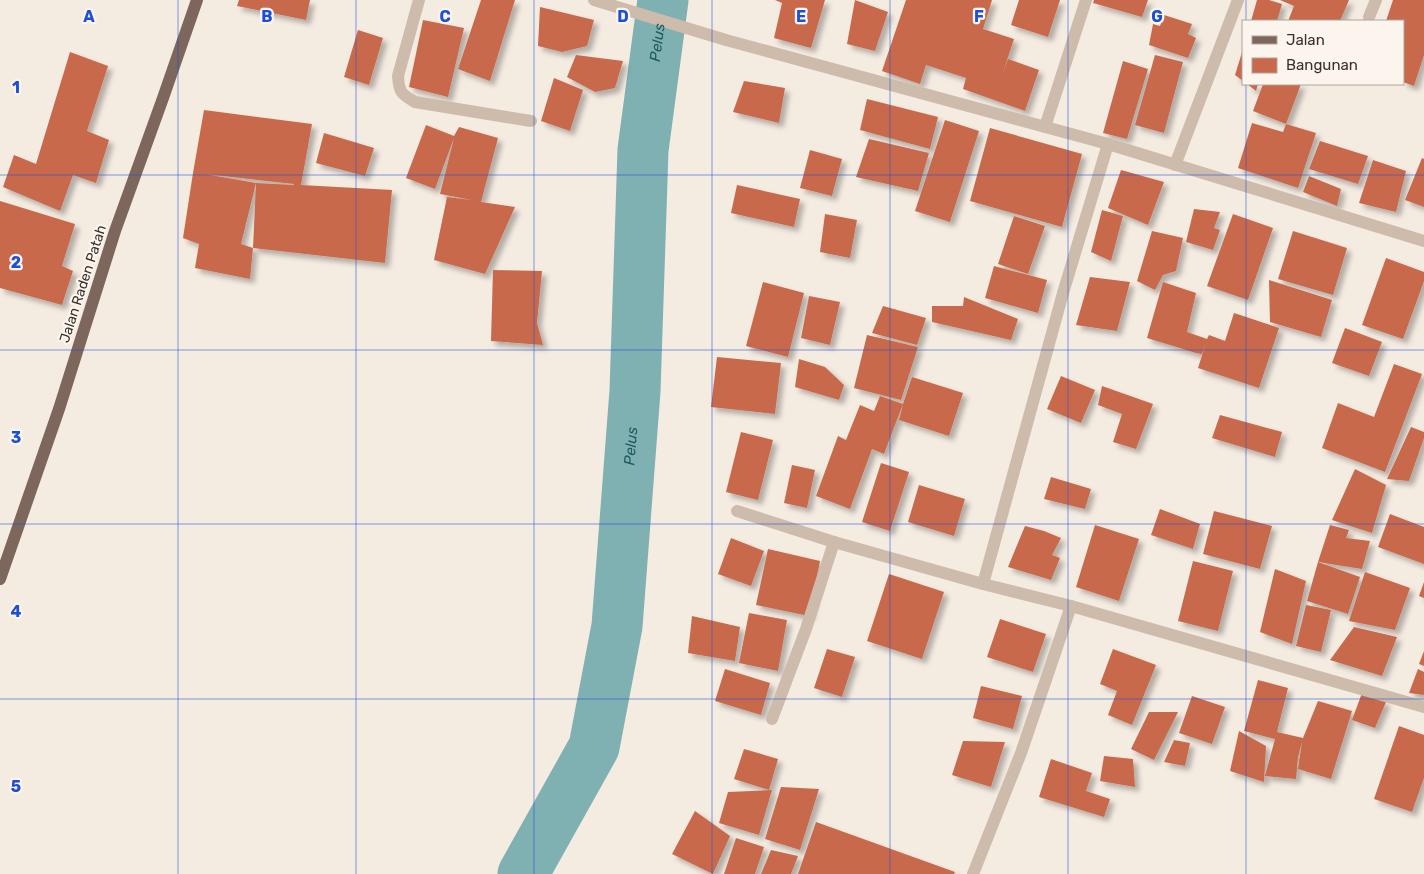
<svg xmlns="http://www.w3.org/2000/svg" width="1424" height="874" font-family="Rubik,sans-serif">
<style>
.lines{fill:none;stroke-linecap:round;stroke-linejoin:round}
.river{stroke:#7fb0b2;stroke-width:51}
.building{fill:#c8694b;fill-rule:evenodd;filter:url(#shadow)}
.minor{stroke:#cdbbac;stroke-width:12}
.major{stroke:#7d675c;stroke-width:12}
.grid{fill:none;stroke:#1d4ed8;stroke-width:1;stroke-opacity:0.55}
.labels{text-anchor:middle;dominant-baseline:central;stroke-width:4.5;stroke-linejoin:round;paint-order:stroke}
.street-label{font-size:14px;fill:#3b302b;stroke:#fbf5ee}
.water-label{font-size:15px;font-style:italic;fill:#1f5a5e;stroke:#fbf5ee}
.grid-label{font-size:16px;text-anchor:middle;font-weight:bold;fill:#1d4ed8;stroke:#fbf5ee;stroke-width:4.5;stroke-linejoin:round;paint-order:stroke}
</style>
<defs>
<filter id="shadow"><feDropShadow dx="4.5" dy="4.5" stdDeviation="2.5" flood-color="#0004"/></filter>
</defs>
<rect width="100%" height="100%" fill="#f4ebe1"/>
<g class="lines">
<path class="river" id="s1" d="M523,874l71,-127 23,-121 18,-235 8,-241 20,-150"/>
</g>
<g class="building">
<path d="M239,0h71l-4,20 -69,-14z"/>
<path d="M481,0h34l-25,81 -32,-12z"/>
<path d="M775,0h50l-14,48 -37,-10 8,-35z"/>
<path d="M855,0l33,12 -13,39 -28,-7z"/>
<path d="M906,0h86l-9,29 31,10 -11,33 5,-13 31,11 -14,41 -62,-22 3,-11 -40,-13 -6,19 -38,-13z"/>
<path d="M1019,0h41l-12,37 -37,-12z"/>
<path d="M1094,0h54l-6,17 -49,-14z"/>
<path d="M1257,0h12l13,4 -5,17h-26z"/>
<path d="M1280,0h69l-9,21h-52l6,-15z"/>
<path d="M1393,0h31v55l-10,31 -11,-4v-61h-17z"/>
<path d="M540,7l54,13 -7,26 -25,6 -24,-6z"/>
<path d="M1164,15l28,9 -4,10 8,4 -8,20 -39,-13 4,-21 7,2z"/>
<path d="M423,20l41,8 -16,69 -39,-10z"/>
<path d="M358,30l25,8 -14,47 -25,-8z"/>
<path d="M1243,49v32l-8,-6z"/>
<path d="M70,52l38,14 -21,65 22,9 -13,43 -23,-8 -13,36 -57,-24 11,-32 22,9z"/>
<path d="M576,55l47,6 -8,27 -20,4 -28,-15z"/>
<path d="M1155,55l28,7 -19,71 -29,-8z"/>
<path d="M1123,61l25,8 -21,70 -24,-6z"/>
<path d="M554,78l29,12 -13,41 -29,-10z"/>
<path d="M744,81l41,7 -6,35 -46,-11z"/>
<path d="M1247,84h11l-2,7z"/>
<path d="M1263,84h38l-15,40 30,9 -18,55 -60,-20 14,-45 31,9 3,-8 -33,-13z"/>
<path d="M867,99l71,18 -8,32 -70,-19z"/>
<path d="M204,110l108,14 -11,61 91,5 -7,73 -132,-15 -3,31 -55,-11 4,-24 -16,-6 10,-65zM205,174l89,10v1l-38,-2zM256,183l-3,65 -12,-4z"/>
<path d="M945,120l34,11 -29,91 -35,-11z"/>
<path d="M426,125l28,11 5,-9 39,11 -17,64 34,5 -30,67 -51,-14 13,-63 25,3 -32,-6 14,-56 -19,51 -29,-11z"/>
<path d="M990,128l92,26 -20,73 -92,-26z"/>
<path d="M324,133l50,15 -9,28 -49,-13z"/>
<path d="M869,139l60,14 -11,38 -62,-14z"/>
<path d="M1320,141l48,15 -10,28 -49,-15z"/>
<path d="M810,150l32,9 -10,37 -32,-8z"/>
<path d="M1422,158l2,1v48l-19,-7z"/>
<path d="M1373,160l33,11 -10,41 -37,-9z"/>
<path d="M1121,170l43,12 -16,43 -40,-17z"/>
<path d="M1309,176l32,13 -4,17 -34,-14z"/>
<path d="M737,185l63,14 -6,28 -63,-14z"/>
<path d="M0,201l75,23 -13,42 11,5 -11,34 -62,-17z"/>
<path d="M1194,209l26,3 -6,16 6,2 -7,20 -27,-8z"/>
<path d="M1102,210l21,6 -12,45 -20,-9z"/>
<path d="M825,214l32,6 -7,38 -30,-6z"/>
<path d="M1233,214l40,14 -25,72 -41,-14z"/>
<path d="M1014,216l31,10 -17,48 -30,-10z"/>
<path d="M1152,231l31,7 -7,33 -13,4 -8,15 -18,-9z"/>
<path d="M1293,231l54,17 -14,47 -55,-16z"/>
<path d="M1386,258l38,14v9l-21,58 -41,-14z"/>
<path d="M994,266l53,14 -9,33 -53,-15z"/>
<path d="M493,270l49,1 -5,52 6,22 -52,-4z"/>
<path d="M1090,277l40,5 -13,49 -41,-6z"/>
<path d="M1269,280l63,20 -11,37 -51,-15z"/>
<path d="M763,282l41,11 -16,64 -42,-11z"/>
<path d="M1163,282l33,11 -9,39 20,7 2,-4 16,6 9,-28 45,15 -20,60 -61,-20 8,-25 -4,11 -6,-1 -49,-15z"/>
<path d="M809,296l31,6 -10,43 -29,-7z"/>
<path d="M964,297l54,22 -7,21 -79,-18v-16h31z"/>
<path d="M883,306l43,12 -9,27 -45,-12z"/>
<path d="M1345,328l37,14 -13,34 -37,-13z"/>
<path d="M867,335l51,12 -17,53 -47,-12z"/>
<path d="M717,357l64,6 -6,51 -64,-7z"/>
<path d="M799,359l26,8 19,18 -5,15 -44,-13z"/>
<path d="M1394,364l28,10 -37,98 -63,-24 16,-45 36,14z"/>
<path d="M1061,376l34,14 -14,33 -34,-14z"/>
<path d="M912,377l51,16 -14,43 -50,-16 4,-16 -19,50 -12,-5 -22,60 -34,-13 22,-60 8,4 14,-35 14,6 6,-15 23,8z"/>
<path d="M1102,386l51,18 -17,45 -23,-7 9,-28 -24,-9z"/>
<path d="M1220,415l62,17 -7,25 -63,-19z"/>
<path d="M1411,427l13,5v6l-15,43 -22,-2z"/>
<path d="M741,432l32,8 -15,60 -32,-8z"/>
<path d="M881,463l28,9 -19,59 -28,-9z"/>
<path d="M792,465l23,5 -8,38 -23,-5z"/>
<path d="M1355,469l31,16 -14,48 -40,-13z"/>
<path d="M1051,477l40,12 -6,20 -41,-10z"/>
<path d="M919,485l46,14 -11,37 -46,-14z"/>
<path d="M1160,509l40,15 -7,25 -42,-14z"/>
<path d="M1214,511l58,15 -12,43 -57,-15z"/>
<path d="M1390,514l34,13v37l-46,-17z"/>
<path d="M1095,525l44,14 -20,62 -43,-14z"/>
<path d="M1330,525l19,5 -3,8 24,3 -8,28 -44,-7z"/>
<path d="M1025,526l19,5 17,7 -9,17 8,3 -9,22 -43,-13z"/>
<path d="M731,538l33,13 -13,35 -33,-12z"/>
<path d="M768,549l52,12 -11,55 -53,-11z"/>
<path d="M1193,561l40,10 -15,60 -40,-10z"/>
<path d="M1318,562l42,15 -12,37 -41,-13z"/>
<path d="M1275,569l31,12 -14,63 -32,-12z"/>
<path d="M1365,572l45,16 -15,42 -46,-9z"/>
<path d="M889,574l55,18 -22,67 -55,-18z"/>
<path d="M1424,582v16l-5,-2z"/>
<path d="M1306,605l25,5 -10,42 -25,-6z"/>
<path d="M749,613l38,7 -9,51 -39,-8z"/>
<path d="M692,616l48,11 -5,34 -47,-8z"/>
<path d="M1000,619l46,15 -13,38 -46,-15z"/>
<path d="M1354,627l43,10 -15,39 -52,-16z"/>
<path d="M827,649l28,8 -13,40 -28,-9z"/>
<path d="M1113,649l43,16 -24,60 -24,-10 9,-24 -17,-7z"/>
<path d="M1424,651v15l-5,-2z"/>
<path d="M725,669l45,14 -9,32 -46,-14z"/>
<path d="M1418,669l6,3v23l-15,-2z"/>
<path d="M1258,680l30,8 -11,44 26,6 15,-37 34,10 -21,68 -33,-10 4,-27 -4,15 -2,22 -31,-3 10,-37 -31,-8z"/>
<path d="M981,686l41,10 -9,33 -40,-11z"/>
<path d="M1362,693l24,9 -11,26 -23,-8z"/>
<path d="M1192,696l33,11 -13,37 -33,-11z"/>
<path d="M1149,712h29l-24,48 -23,-11z"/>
<path d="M1399,726l25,9v43l-12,34 -38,-13z"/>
<path d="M1239,731l27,15 -2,36 -34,-11z"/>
<path d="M1174,740l16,3 -5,23 -21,-4z"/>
<path d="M963,741l42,1 -14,45 -39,-12z"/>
<path d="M744,749l34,10 -9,31 -35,-11z"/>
<path d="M1104,756l29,3 2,28 -35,-6z"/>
<path d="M1051,759l41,14 -6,18 24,8 -6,18 -65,-20z"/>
<path d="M781,787l38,2 -19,61 -35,-11z"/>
<path d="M772,790l-13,45 -40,-12 9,-31z"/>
<path d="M695,811l35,25 -17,38 -41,-20z"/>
<path d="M816,822l139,50 -1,2h-156z"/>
<path d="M736,838l28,9 -9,27h-31z"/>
<path d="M771,850l27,6 -7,18h-30z"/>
</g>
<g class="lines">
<g class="minor">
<path d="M419,0l-21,76c1,16 3,18 17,26l116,19"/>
<path d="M594,0l132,40 382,104 316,97"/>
<path d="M1369,17l7,-17"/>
<path d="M1045,127l41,-127"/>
<path d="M1175,165l63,-165"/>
<path d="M737,511l97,31 149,42 88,22 353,101"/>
<path d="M983,584l80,-291 45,-149"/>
<path d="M772,719l34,-90 28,-87"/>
<path d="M973,874l48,-121 50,-147"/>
</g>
<path class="major" d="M0,579l59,-170 56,-178 48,-133 34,-98"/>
</g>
<path class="grid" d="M178,0v874M356,0v874M534,0v874M712,0v874M890,0v874M1068,0v874M1246,0v21M1246,84v790M0,175h1424M0,350h1424M0,524h1424M0,699h1424"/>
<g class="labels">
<g class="street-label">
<text transform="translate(83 284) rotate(-72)">Jalan Raden Patah</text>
</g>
<g class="water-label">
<text stroke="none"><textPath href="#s1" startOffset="854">Pelus</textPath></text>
<text stroke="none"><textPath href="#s1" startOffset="449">Pelus</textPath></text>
</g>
</g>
<g class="grid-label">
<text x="89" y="22">A</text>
<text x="267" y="22">B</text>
<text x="445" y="22">C</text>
<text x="623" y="22">D</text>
<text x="801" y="22">E</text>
<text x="979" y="22">F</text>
<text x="1157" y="22">G</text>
<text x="16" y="93">1</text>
<text x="16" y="268">2</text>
<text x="16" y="443">3</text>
<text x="16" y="617">4</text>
<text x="16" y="792">5</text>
</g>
<rect x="1242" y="20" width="162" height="65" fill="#fbf5ee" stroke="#aea6a0"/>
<rect x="1252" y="36" width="25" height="8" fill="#7d675c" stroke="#aea6a0"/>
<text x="1286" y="45" font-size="15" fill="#3b302b">Jalan</text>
<rect x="1252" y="58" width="25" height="15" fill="#c8694b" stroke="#aea6a0"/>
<text x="1286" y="70" font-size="15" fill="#3b302b">Bangunan</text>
</svg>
